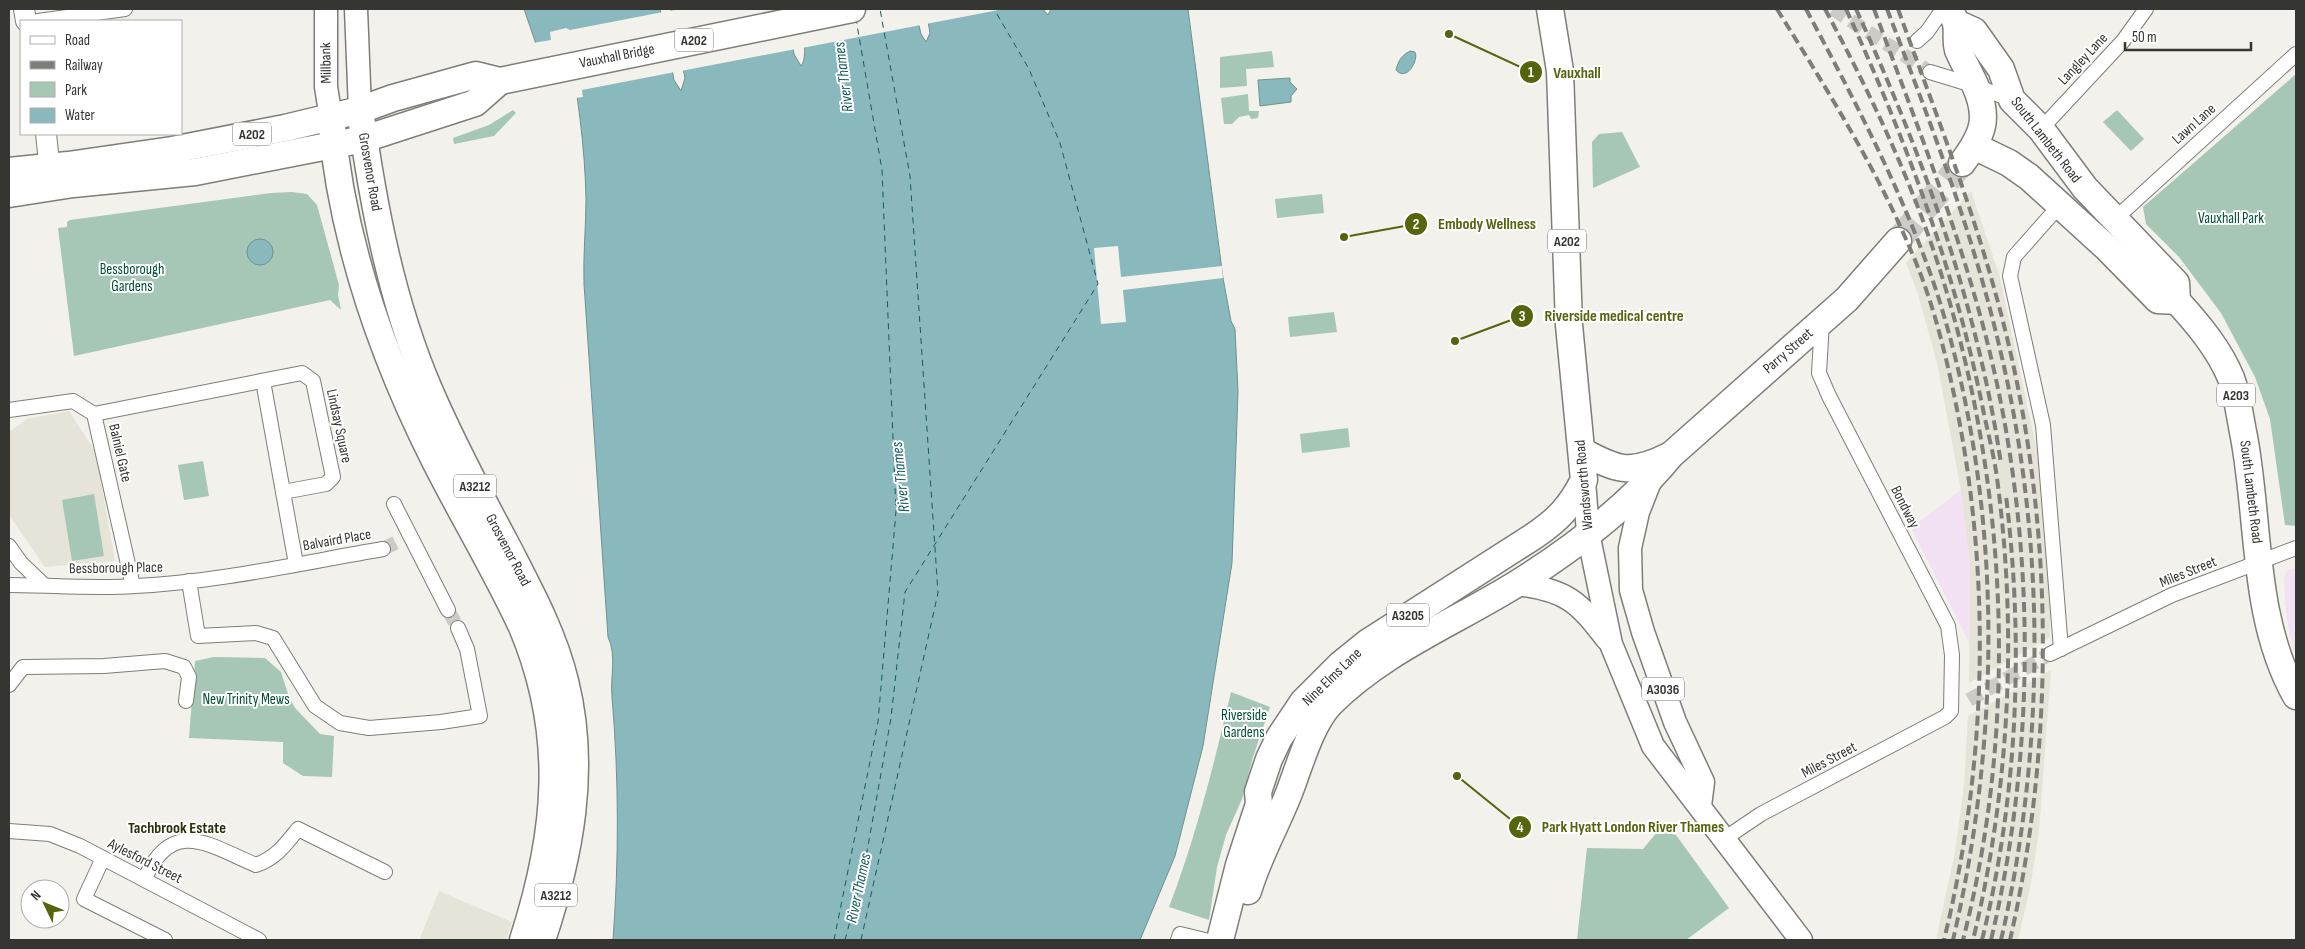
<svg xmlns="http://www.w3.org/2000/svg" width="2305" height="949" font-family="'Sofia Sans Condensed',sans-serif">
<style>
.commercial{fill:#f2e1f2}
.built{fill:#e6e4d8}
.green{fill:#a6c6b6}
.water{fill:#89b9bc;stroke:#709193}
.pier{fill:#f2f1eb}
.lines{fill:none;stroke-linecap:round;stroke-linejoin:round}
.ferry{stroke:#165a5d;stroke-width:1;stroke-dasharray:6 5;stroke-linecap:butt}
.street-tunnel{stroke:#cccbc6;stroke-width:14;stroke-dasharray:14 7;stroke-linecap:butt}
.highway-tunnel{stroke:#cccbc6;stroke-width:26;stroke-dasharray:26 13;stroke-linecap:butt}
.street-casing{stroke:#7e7d78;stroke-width:16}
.secondary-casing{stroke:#7e7d78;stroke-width:22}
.primary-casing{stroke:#7e7d78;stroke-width:25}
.highway-casing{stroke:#7e7d78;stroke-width:29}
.street{stroke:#fff;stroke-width:14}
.secondary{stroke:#fff;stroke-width:20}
.primary{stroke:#fff;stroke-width:22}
.highway{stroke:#fff;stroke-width:26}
.rail{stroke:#7d7d79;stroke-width:4;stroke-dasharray:10 5;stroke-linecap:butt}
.labels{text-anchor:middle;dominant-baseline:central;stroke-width:4;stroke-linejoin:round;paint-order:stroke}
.shield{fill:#fff;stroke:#727270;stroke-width:1}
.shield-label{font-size:14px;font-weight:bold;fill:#353532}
.street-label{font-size:15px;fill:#353532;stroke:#fff}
.park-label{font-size:15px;fill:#004f36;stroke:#fff}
.water-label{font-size:16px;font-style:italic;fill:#165a5d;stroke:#fff}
.neighbourhood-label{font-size:16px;font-weight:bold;fill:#2a320c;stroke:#fff}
.leader{fill:none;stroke:#54650e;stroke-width:2}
.callout-dot{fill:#54650e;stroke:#fff;stroke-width:2}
.mark-label{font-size:15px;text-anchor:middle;font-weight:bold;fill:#fff}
.callout-label{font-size:16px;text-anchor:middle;font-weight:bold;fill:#54650e;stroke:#fff;stroke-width:4;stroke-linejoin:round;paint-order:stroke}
</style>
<rect width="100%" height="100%" fill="#f2f1eb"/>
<g class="commercial">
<path d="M2051,454l12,160 -93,30 -59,-116 50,-38z"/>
<path d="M2296,568v87l-6,-19 -4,-23 -2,-36 4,-7z"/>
</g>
<g class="built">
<path d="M1971,191l28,83 38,177 13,149v37l-81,46 1,-123 -9,-70 -24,-127 -20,-72 -11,-28z"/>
<path d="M69,411l27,42 19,108 -70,6 -36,-52v-83l18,-13z"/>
<path d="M2051,670l-12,161 -9,58 -12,51h-82l19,-88 9,-67 4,-69z"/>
<path d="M439,891l73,31 -6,18h-81l-5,-2z"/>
</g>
<g class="green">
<path d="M1272,51l2,16 -28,2 1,17 -27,2v-31z"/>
<path d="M2296,74v452l-11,-1 -15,-106 -15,-42 -34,-64 -42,-56 -33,-33 -3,-17z"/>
<path d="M1248,94l1,17h10l-1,7 -7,1 -2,-4 -10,2 -7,7h-8l-3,-26z"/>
<path d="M513,110l3,3 -22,23 -40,8 -1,-6 36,-13z"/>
<path d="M2117,110l27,29 -13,12 -28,-29z"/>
<path d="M1622,132l18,35 -47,21 -1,-46 7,-8z"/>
<path d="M292,192l15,2 10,11 22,80 -1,10 3,15 -11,-10 -256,56 -16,-128 9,-1v-5l3,-2 201,-27z"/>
<path d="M1322,194l2,19 -47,5 -2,-19z"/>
<path d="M1334,312l3,20 -47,5 -2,-20z"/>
<path d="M1348,428l2,19 -48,6 -2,-19z"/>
<path d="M203,461l6,35 -25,4 -6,-35z"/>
<path d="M94,494l10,62 -32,5 -10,-61z"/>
<path d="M214,657l51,1 16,14 9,28 6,9 24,25 14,2 -2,41 -29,-1 -20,-13v-21l-94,-4 6,-77z"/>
<path d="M1231,692l39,15 -17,50 -11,42 -16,36 -9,32 -8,53 -40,-13c27,-70 45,-143 62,-215z"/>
<path d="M1658,831l18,4 53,73 -43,32h-109l10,-92 56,1z"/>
</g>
<g class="water">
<path d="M524,9h136l14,71 7,11 4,-13 -14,-69h114l9,45 7,12c9,-12 -1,-43 -4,-57h118l6,25 5,8 4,-9 -4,-24h117l5,6 3,-6h137l35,269 8,43 4,8 3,62 -6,172 -29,183 -28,110 -35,84h-527c6,-81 6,-161 -1,-243 -2,-20 5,-41 -4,-60l-24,-353c-1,-29 2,-57 2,-85 -1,-54 -9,-107 -18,-161l-32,6z"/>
<path d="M1410,51l5,1c4,9 -9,30 -19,18 2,-9 6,-15 14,-19z"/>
<path d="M1290,78v4l7,7 -6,7v6l-31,4 -2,-26z"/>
<circle cx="260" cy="252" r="13"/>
</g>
<g class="pier">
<path d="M681,9h107l8,40 -115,22 -12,-60z"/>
<path d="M794,9h123l4,16 -119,23z"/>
<path d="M924,9h-1h81l-78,15z"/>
<path d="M663,12l12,60 -93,18 1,7 -8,1 -9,-57 -30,6 -3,-4 18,-3 -1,-8 16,-4 4,2z"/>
<path d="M1118,246l3,31 101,-11 1,12 -100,12 3,32 -25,2 -7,-76z"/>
</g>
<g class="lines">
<g class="ferry">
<path d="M834,940l44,-218 18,-211 -14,-341 -26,-151"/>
<path d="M845,940l19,-72 27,-150 14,-126 193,-308 -38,-141 -31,-74 -35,-60"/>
<path d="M861,940l77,-347 -28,-417 -30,-167"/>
</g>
<g class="street-tunnel">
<path d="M1833,9l97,63"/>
<path d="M383,549l16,-8"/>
<path d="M448,610l10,18"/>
<path d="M1969,700l81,-46"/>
</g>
<path class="highway-tunnel" d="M1898,241l64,-78"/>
<g class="street-casing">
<g id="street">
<path d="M38,21l87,-12"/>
<path d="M1917,41l10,-9 16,-23"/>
<path d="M1930,72l46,14 36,14"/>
<path d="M2041,129l82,-88 23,-32"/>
<path d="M2060,205l-46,52 -4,19 33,149 18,224"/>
<path d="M2115,219l181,-165"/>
<path d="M263,381l33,183"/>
<path d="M9,410l64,-9 21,13 39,172"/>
<path d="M94,414l208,-41 11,8 20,96 -7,7 -43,8"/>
<path d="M394,504l54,106"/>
<path d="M9,546l12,17 23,22"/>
<path d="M189,581l9,55 58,-3 17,5 42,68 25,17 29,5 72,-6 39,-6 -13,-67 -9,-21"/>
<path d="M9,585c41,0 84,4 126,1 83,-4 166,-23 248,-37"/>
<path d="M2050,654l122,-59 124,-47"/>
<path d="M9,685l14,-18 81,-1 61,-5 19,6 5,10 -3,24"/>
<path d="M9,831l41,3 30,12 179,94"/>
<path d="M1724,839l37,-25 184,-97 6,-6 1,-56 -4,-29 -119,-230 -10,-23 3,-51"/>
<path d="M103,858l-19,41 81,41"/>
<path d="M145,878c28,-62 65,-32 111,-13 20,-7 29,-20 42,-36l87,43"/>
<path d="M1178,940l2,-6 25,6"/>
</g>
</g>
<g class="secondary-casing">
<g id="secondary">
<path d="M24,9l2,12"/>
<path d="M46,134l5,46"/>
</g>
</g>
<g class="primary-casing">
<g id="primary">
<path d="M326,9v78l5,31"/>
<path d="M356,9l4,101"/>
<path d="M1651,479l-13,33 -8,36 1,42 12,42 32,90 28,60 -3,24"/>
<path d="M1584,480l4,53 23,111 42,102 148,194"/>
<path d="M1517,584c49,6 61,17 90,55"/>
</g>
</g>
<g class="highway-casing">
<g id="highway">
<path d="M1949,9c2,4 6,10 7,14 2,10 -1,16 2,27 5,12 12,23 17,35 15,33 8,50 -13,78"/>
<path d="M1956,23l18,8 27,38 11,31 29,29 44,59 91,95 1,18c21,23 42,48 54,77 7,19 9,40 13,59 16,86 8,181 52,259"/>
<path d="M360,110c13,94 31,190 68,277 23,54 50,105 78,157 23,45 47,88 59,137 22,88 5,175 -23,259"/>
<path d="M331,118c10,119 51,238 105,345 28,55 60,108 86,164 45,107 36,205 1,313"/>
<path d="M1974,146l35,17 20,14 78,71 51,52 19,1"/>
<path d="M9,171l59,-6 104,-15 113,-22 75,-18 33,-12 83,-23 24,6 352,-72"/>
<path d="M9,194l64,-10 122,-12 169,-33 111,-36 25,-22"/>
<path d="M1582,451c36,20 49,24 87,5"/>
<path d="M1248,891c10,-34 28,-65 41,-98 10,-26 22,-69 41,-89 54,-54 124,-81 188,-121 56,-35 111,-77 153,-128l176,-156 51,-58"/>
<path d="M1220,940l19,-75 20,-61 -1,-12 11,-33 10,-21 24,-36 38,-38 26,-21 167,-107c25,-17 36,-29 50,-56l-15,-155 -9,-254 -10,-62"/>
</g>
</g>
<use href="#street" class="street"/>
<use href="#secondary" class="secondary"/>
<use href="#primary" class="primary"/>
<use href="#highway" class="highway"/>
<g class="rail">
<path d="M1777,9c49,79 99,158 135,244 19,44 31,90 41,137 39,180 35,371 -9,550"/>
<path d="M1806,9c48,90 100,189 132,287 65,207 64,434 15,644"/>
<path d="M1825,9c49,91 93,185 122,284 62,209 70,437 16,647"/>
<path d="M1846,9c60,131 110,264 138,405 4,19 9,38 12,57 22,156 14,316 -23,469"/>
<path d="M1856,9c66,145 122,296 145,455"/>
<path d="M1874,9c41,111 85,221 114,336 48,193 49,402 3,595"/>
<path d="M1887,9c42,110 85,221 112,336 47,194 47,401 2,595"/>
<path d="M1898,9c40,111 84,221 111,337 45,193 45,401 1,594"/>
<path d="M1982,940c36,-145 42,-296 24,-444"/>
</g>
</g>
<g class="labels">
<g class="shield">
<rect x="675" y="28.5" width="38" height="23" rx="4"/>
<rect x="233" y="122.5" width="38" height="23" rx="4"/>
<rect x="1548" y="229.5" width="38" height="23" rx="4"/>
<rect x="2217" y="383.5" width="38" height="23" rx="4"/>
<rect x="454" y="474.5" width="42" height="23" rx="4"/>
<rect x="1387" y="603.5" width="42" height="23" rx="4"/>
<rect x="1642" y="677.5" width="42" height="23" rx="4"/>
<rect x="535" y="883.5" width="42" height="23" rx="4"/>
</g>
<g class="shield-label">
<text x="694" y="40">A202</text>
<text x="252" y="134">A202</text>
<text x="1567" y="241">A202</text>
<text x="2236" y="395">A203</text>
<text x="475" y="486">A3212</text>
<text x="1408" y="615">A3205</text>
<text x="1663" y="689">A3036</text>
<text x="556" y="895">A3212</text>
</g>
<g class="street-label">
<text transform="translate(617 56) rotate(-11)">Vauxhall Bridge</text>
<text transform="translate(2083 59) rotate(-47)">Langley Lane</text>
<text transform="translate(326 63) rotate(-91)">Millbank</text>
<text transform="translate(2194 124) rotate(-42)">Lawn Lane</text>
<text transform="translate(2046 140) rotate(52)">South Lambeth Road</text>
<text transform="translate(370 172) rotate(80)">Grosvenor Road</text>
<text transform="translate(1788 351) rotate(-41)">Parry Street</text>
<text transform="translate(339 426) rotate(78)">Lindsay Square</text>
<text transform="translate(120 453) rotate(77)">Balniel Gate</text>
<text transform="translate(1584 485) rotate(-95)">Wandsworth Road</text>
<text transform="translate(2251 492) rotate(83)">South Lambeth Road</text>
<text transform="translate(1905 507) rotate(63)">Bondway</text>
<text transform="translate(337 540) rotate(-10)">Balvaird Place</text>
<text transform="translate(508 550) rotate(62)">Grosvenor Road</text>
<text transform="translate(116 568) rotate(-1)">Bessborough Place</text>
<text transform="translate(2188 572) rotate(-22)">Miles Street</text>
<text transform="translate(1332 677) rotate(-44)">Nine Elms Lane</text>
<text transform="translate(1829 760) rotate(-28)">Miles Street</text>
<text transform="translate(145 861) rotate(27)">Aylesford Street</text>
</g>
<g class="park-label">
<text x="2231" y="218">Vauxhall Park</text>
<text x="132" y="269">Bessborough<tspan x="132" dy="17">Gardens</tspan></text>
<text x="246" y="699">New Trinity Mews</text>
<text x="1244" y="715">Riverside<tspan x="1244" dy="17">Gardens</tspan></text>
</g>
<g class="water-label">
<text transform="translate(844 77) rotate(-97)">River Thames</text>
<text transform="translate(901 477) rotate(-96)">River Thames</text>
<text transform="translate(859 888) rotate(-78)">River Thames</text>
</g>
<g class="neighbourhood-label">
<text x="177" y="828">Tachbrook Estate</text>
</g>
</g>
<path class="leader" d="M1449 34L1531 72M1344 237L1416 224M1455 341L1522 316M1457 776L1520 827"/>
<g class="callout-dot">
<circle cx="1449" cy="34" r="5"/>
<circle cx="1344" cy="237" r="5"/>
<circle cx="1455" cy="341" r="5"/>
<circle cx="1457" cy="776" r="5"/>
<circle cx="1531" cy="72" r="12"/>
<circle cx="1416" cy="224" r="12"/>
<circle cx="1522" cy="316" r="12"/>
<circle cx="1520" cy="827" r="12"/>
</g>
<g class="mark-label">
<text x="1531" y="77">1</text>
<text x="1416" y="229">2</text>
<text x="1522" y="321">3</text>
<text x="1520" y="832">4</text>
</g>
<g class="callout-label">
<text x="1577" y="78">Vauxhall</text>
<text x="1487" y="229">Embody Wellness</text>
<text x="1614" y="321">Riverside medical centre</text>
<text x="1633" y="832">Park Hyatt London River Thames</text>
</g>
<rect width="2305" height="949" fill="none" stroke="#353532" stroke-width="20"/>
<rect x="20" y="20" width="162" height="115" fill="#ffffff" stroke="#aeaead"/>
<rect x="30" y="36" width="25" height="8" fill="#ffffff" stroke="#aeaead"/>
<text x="65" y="45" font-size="15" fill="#353532">Road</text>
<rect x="30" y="61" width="25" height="8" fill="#7d7d79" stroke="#aeaead"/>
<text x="65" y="70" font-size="15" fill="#353532">Railway</text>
<rect x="30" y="82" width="25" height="15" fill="#a6c6b6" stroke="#aeaead"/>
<text x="65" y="95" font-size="15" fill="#353532">Park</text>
<rect x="30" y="108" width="25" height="15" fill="#89b9bc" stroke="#aeaead"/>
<text x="65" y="120" font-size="15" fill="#353532">Water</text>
<g transform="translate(45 904) rotate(313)"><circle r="24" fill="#ffffff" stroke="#aeaead"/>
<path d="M0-4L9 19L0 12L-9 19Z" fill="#54650e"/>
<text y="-8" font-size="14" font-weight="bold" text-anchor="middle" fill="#353532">N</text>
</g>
<path d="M2125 42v8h126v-8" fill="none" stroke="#353532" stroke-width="2.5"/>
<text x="2132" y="42" font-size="15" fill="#353532" stroke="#ffffff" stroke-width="4" paint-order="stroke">50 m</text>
</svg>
